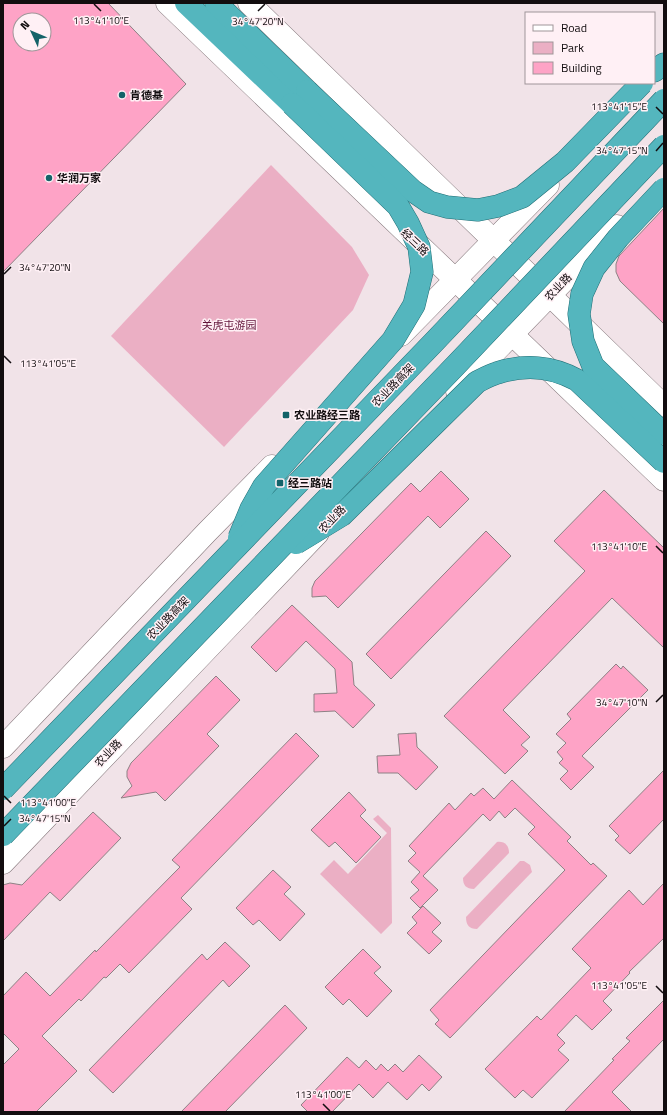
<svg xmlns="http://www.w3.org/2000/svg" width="667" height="1115" font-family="'Titillium Web','Noto Sans SC',sans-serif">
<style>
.green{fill:#ebafc4}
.building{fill:#fea3c6;stroke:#8e8185;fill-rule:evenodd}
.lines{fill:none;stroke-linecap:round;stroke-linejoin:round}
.tertiary-casing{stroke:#83767a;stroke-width:23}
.secondary-casing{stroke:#83767a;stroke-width:23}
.trunk-casing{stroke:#216f76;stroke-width:23}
.tertiary{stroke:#fff;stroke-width:22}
.secondary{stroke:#fff;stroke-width:22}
.trunk{stroke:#54b6be;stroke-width:22}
.trunk-bridge-casing{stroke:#216f76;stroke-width:23;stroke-linecap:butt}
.trunk-bridge{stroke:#54b6be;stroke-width:22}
.ticks{fill:none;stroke:#120d0f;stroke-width:1.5}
.poi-dot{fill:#146369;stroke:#fff0f5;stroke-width:1.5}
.labels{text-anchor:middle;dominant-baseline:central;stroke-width:3;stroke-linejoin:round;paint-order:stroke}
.poi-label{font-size:11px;font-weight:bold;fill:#120d0f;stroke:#fff0f5;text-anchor:start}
.street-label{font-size:11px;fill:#120d0f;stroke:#fff0f5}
.park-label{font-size:11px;fill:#63153a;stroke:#fff0f5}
.ticks-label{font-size:10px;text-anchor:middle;fill:#120d0f;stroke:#fff0f5;stroke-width:3;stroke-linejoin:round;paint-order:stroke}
</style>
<rect width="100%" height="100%" fill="#f1e3e8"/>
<g class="green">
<path d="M271,165l81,82 17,28 -16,35 -129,137 -113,-111z"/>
<path d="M378,815l13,13 1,95 -11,11 -61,-60 14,-14 14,14 39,-41 -14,-14z"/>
<path d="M497,842c8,-1 12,4 12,11l-35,36c-8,0 -11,-4 -11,-11z"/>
<path d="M520,861h4l6,4 2,7 -55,57c-8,0 -11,-4 -11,-12z"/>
</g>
<g class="building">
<path d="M3,3h105l78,81 -183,188zM20,20h24v24h-24z"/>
<path d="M664,208v116l-44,-43 -4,-9v-8l3,-8z"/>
<path d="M441,471l28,28 -29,29 -12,-12 -90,92 -12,-12 -14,1v-9l3,-7 96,-98 9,9z"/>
<path d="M604,490l60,58v100l-52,-50 -109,112 27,27 -9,8 7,6 -23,23 -61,-58 141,-145 -31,-30z"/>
<path d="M486,531l25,25 -120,123 -25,-25z"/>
<path d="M292,605l60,57 2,23 21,20 -22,23 -18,-17 -21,1v-18l23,-1 -2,-24 -29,-28 -30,31 -25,-25z"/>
<path d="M616,664l5,5 2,-3 25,24 -66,66 12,11 -23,23 -11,-11 8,-8 -9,-8 4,-4 -6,-7 9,-9 -10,-9 15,-15 -4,-5z"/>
<path d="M216,676l24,24 -33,34 12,12 -54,55 -9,-9 -35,6 11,-12 -5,-9v-6l4,-8z"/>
<path d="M296,733l23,23 -138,142 11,11 -63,64 -9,-9 -14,14 -2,-1 -23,24 -2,-2 -37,37 35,35 -41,41h-33v-47l16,-16 -16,-16v-37l23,-24 24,24 45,-46 1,2 84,-85 -8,-7z"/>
<path d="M416,733l1,14 21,20 -22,23 -18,-17h-20l-1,-17 23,-1 -2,-21z"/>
<path d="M664,770v49l-34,35 -15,-14 4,-4 -10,-10z"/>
<path d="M512,780l59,57 -4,4 24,24 2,-2 14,13 -157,162 -15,-14 4,-4 -9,-10 135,-140 -37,-36 7,-7 -20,-19 -10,10 -6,-7 -9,10 -7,-7 -60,62 15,14 -18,18 -10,-10 9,-8 -8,-8 9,-10 -12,-11 8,-8 -7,-7 40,-43 6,7 16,-17 3,3 9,-8 11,11z"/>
<path d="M349,792l17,18 -6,6 21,21 -25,26 -21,-21 -6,5 -18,-17z"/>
<path d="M93,812l28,26 -61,63 -10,-9 -47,49v-56l7,-2 12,2z"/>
<path d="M273,870l18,17 -7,7 21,20 -25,27 -21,-21 -6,5 -17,-17z"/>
<path d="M664,883v55l-35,34 1,1 -27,28 9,9 -20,20 -16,-15 -19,20 8,8 -7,7 11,10 -37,38 -9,-8 -8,8 -30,-29 52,-53 4,4 50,-52 -19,-19 57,-59 14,15z"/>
<path d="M423,906l18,17 -9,9 10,9 -13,13 -22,-21 10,-10 -5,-6z"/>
<path d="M225,942l25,24 -21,21 -6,-7 -110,113 -24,-23 113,-116 5,6z"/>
<path d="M363,949l18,18 -7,6 18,18 -25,26 -18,-18 -6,6 -18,-18z"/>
<path d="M664,1000v39l-52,53 20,20h-68l50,-52 -2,-1 18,-18 -4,-3z"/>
<path d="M285,1005l22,23 -82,84h-44z"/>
<path d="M419,1055l23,22 -13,14 -7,-7 -15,16 -19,-18 -15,16 -14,-14 -27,28h-24l-7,-7 46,-48 12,11 7,-8 10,10 5,-6 7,7 7,-7 8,8z"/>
</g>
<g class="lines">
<g class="tertiary-casing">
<g id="tertiary">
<path d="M401,335l147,-150"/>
<path d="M457,391l160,-165"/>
<path d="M3,747l204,-215 65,-66"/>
<path d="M3,863l315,-330"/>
</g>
</g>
<g class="secondary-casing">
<g id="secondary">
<path d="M167,3l497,477"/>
<path d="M249,3l415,403"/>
</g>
</g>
<g class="trunk-casing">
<g id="trunk">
<path d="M186,3l106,101"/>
<path d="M216,3l91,88"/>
<path d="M654,71l10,-7"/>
</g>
</g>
<use href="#tertiary" class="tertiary"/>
<use href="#secondary" class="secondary"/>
<use href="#trunk" class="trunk"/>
<g class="trunk-bridge-casing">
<g id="trunk-bridge">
<path d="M307,91l106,100 16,11 18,5 31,3 20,-4 24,-9 43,-35 77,-79"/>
<path d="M664,189l-46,49 -24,30 -12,26 -3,20 4,27 10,25 71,68"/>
<path d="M239,538l12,-29 13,-23 129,-146 21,-35 8,-33 -3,-25 -11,-24 -10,-17 -106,-102"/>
<path d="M296,543l46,-28 135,-133c6,-3 13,-7 20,-9 27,-9 55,-7 80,7l87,82"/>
<path d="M3,789l430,-446 231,-243"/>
<path d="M3,835l453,-470 208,-219"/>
</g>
</g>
<use href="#trunk-bridge" class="trunk-bridge"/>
</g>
<path class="ticks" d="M94,4l7,7M258,11l7,-7M656,107l7,7M656,151l7,-8M4,274l7,-7M4,356l7,7M656,546l7,7M656,702l7,-7M4,796l7,7M4,826l7,-7M656,986l7,7M323,1104l7,7"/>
<g class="poi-dot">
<circle cx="122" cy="95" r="4"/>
<circle cx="49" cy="178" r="4"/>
<rect x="282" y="411" width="8" height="8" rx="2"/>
<rect x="276" y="479" width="8" height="8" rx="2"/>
</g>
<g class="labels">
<g class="poi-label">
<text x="130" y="95">肯德基</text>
<text x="57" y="178">华润万家</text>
<text x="294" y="415">农业路经三路</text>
<text x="288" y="483">经三路站</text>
</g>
<g class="street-label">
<text transform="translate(415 242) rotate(44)">经三路</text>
<text transform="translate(558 287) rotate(-46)">农业路</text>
<text transform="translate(393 385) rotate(-46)">农业路高架</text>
<text transform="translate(332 519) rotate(-46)">农业路</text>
<text transform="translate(168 618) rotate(-46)">农业路高架</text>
<text transform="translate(108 753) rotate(-46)">农业路</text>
</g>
<g class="park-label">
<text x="229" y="325">关虎屯游园</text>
</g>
</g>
<g class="ticks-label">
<text x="101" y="24">113°41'10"E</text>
<text x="258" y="25">34°47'20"N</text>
<text x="619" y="110">113°41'15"E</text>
<text x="622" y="154">34°47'15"N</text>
<text x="45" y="271">34°47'20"N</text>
<text x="48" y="367">113°41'05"E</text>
<text x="619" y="550">113°41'10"E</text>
<text x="622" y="706">34°47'10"N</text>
<text x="48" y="806">113°41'00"E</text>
<text x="45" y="822">34°47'15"N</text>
<text x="619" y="989">113°41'05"E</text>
<text x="323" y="1098">113°41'00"E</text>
</g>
<rect width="667" height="1115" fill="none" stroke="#120d0f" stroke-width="8"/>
<rect x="525" y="12" width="130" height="72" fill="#fff0f5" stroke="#a09599"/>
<rect x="533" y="25" width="20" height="6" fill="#ffffff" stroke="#a09599"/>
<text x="561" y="32" font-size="12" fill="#120d0f">Road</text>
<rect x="533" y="42" width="20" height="12" fill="#ebafc4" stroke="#a09599"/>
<text x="561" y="52" font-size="12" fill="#120d0f">Park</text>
<rect x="533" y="62" width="20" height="12" fill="#fea3c6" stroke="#a09599"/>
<text x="561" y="72" font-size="12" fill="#120d0f">Building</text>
<g transform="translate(32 32) rotate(314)"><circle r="19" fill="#fff0f5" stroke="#a09599"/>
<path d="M0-3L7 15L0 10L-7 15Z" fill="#146369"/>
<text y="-6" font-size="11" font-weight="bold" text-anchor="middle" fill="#120d0f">N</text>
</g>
</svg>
